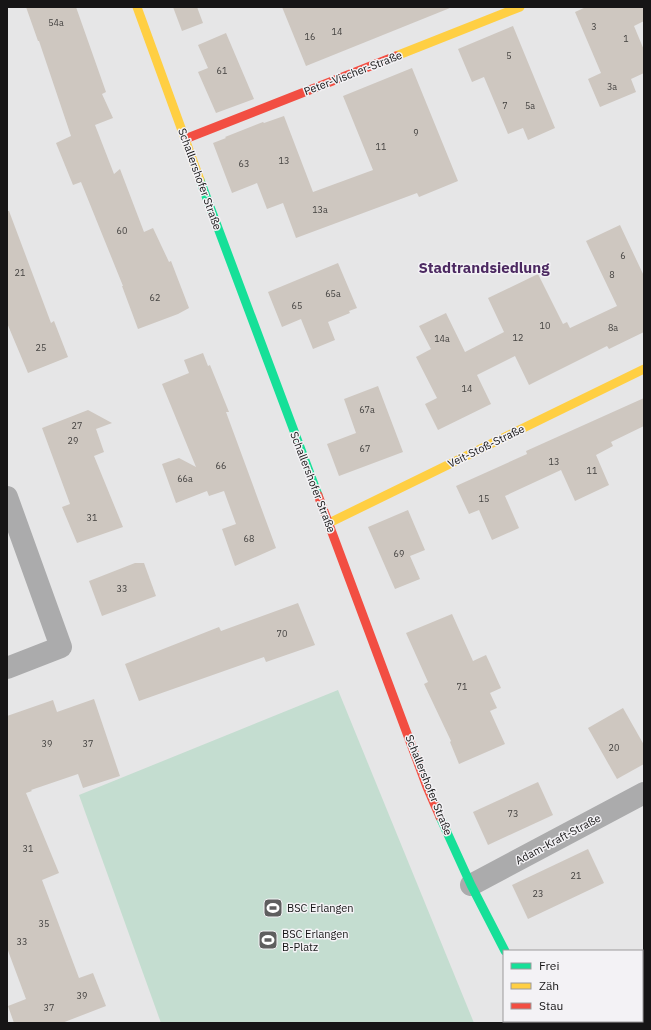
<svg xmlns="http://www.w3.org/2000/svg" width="651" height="1030" font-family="'IBM Plex Sans',sans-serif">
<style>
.green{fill:#c4ddd0}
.building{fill:#cec7c0}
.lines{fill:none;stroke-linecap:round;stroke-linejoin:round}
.street{stroke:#ababac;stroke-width:22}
.fast{stroke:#16e098;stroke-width:9}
.slow{stroke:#ffcf43;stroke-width:9}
.jam{stroke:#f24e42;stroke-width:9}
.labels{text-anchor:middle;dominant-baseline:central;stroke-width:3;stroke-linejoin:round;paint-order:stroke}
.number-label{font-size:9px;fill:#444240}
.street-label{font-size:11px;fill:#161516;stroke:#f3f2f5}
.poi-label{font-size:11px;fill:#161516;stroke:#f3f2f5;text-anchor:start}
.district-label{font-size:15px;font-weight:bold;fill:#4c2961;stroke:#f3f2f5}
</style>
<rect width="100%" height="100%" fill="#e6e6e7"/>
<path class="green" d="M338,690l136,333h-313l-82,-228z"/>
<g class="building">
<path d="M26,7h50l30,85 -4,2 11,24 -18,7 19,49 6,-5 24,63 9,-4 16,34 2,-1 18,47 -11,6 -40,15 -16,-43h1l-42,-104 -8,3 -17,-42 15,-7 -32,-95h-1z"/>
<path d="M173,7h24l6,16 -21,8z"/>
<path d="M282,7h168v1l-144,58z"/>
<path d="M586,7h58v14l-10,5 10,24v23l-13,6 5,13 -36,15 -12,-28 13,-6 -26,-61z"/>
<path d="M513,26l42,102 -27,12 -5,-12 -15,6 -24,-57 -12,5 -14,-33z"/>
<path d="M226,33l28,66 -38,14 -18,-41 10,-4 -10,-23z"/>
<path d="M412,68l46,113 -39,16 -2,-4 -121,45 -13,-35 -16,6 -10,-26 -25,10 -19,-50 13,-5 -1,-1 38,-15 1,1 20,-7 29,76 60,-22 -30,-74z"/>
<path d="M7,211h2l42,112 3,-2 14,36 -40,16 -21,-50z"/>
<path d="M620,225l24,51v56l-35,17 -2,-3 -78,39 -14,-29 -38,19 14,29 -53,26 -13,-26 12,-6 -21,-41 15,-8 -12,-23 27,-13 19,39 39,-20 -16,-34 50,-24 25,50 4,-2 3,6 47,-22 -31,-65z"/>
<path d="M338,263l19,45 -8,3 1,2 -22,9 7,18 -22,9 -12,-30 -19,8 -14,-35z"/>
<path d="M203,353l5,13 2,-1 19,47h-3l50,136 -41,18 -13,-37 14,-5 -12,-33 -15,5 -2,-5 -31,12 -14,-39 17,-6 17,9 -34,-83 27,-11 -5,-13z"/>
<path d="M378,386l25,66 -64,24 -12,-32 29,-11 -12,-34z"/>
<path d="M644,398v28l-33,16 2,4 -17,9 13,30 -34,16 -14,-31 -56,26 14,32 -27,12 -13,-30 -10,4 -13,-28 71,-32 -1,-3z"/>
<path d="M88,410l24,13 -16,6 8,23 -10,4 29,71 -46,16 -15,-36 8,-3 -28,-76z"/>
<path d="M408,510l17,40 -15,6 10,23 -25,10 -27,-62z"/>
<path d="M135,563h9l12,33 -54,20 -13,-35z"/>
<path d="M298,603l17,42 -49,17 -2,-5 -125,44 -14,-37 94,-37 2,4z"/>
<path d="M452,614l21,47 13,-6 15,33 -11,5 7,15 -7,3 15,33 -46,20 -9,-22 1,-1 -27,-57 4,-2 -22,-49z"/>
<path d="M94,699l26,77 -37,12 -5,-14 -47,16 1,1 -6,2 33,80 -17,7 37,98 14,-5 13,33 -44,17h-48l-6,-17 18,-7 -19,-51v-232l46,-16 4,12z"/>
<path d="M623,708l21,37v19l-27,15 -29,-51z"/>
<path d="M538,782l15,33 -65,30 -15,-33z"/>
<path d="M588,849l16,34 -76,36 -16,-34z"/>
</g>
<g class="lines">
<g class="street">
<path d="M7,497l54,150 -54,21"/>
<path d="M471,885l173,-92"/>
</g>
<g class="fast">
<path d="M200,180l118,315"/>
<path d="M440,817l31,68 34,66"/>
</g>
<g class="slow">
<path d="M137,7l63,173"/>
<path d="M396,56l124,-49"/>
<path d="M329,523l315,-154"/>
<path d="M541,1021l1,2"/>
</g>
<g class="jam">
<path d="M185,139l211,-83"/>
<path d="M318,495l109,292 13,30"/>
</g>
</g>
<defs>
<g id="stadium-square" transform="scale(1)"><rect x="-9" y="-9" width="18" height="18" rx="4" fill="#5f5e5f" stroke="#f3f2f5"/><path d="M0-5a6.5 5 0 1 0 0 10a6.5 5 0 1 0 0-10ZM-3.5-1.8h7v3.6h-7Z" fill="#fff"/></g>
</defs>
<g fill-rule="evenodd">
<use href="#stadium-square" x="273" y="908"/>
<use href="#stadium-square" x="268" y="940"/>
</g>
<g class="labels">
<g class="number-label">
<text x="56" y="22">54a</text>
<text x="594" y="26">3</text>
<text x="337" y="31">14</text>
<text x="310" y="36">16</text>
<text x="626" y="38">1</text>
<text x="509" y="55">5</text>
<text x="222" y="70">61</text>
<text x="612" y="86">3a</text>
<text x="505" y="105">7</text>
<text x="530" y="105">5a</text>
<text x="416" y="132">9</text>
<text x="381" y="146">11</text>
<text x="284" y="160">13</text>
<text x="244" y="163">63</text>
<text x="320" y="209">13a</text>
<text x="122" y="230">60</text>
<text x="623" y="255">6</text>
<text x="20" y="272">21</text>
<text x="612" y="274">8</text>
<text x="333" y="293">65a</text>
<text x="155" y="297">62</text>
<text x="297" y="305">65</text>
<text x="545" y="325">10</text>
<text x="613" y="327">8a</text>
<text x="518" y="337">12</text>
<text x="442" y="338">14a</text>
<text x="41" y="347">25</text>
<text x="467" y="388">14</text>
<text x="367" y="409">67a</text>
<text x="77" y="425">27</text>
<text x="73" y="440">29</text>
<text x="365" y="448">67</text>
<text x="554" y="461">13</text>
<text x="221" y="465">66</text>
<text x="592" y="470">11</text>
<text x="185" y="478">66a</text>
<text x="484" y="498">15</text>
<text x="92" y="517">31</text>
<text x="249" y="538">68</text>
<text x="399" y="553">69</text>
<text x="122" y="588">33</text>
<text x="282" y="633">70</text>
<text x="462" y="686">71</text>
<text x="47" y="743">39</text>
<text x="88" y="743">37</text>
<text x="614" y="747">20</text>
<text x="513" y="813">73</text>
<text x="28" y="848">31</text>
<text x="576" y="875">21</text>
<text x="538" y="893">23</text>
<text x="44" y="923">35</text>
<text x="22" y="941">33</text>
<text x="82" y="995">39</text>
<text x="49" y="1007">37</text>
</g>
<g class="street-label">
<text transform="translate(353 73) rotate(-21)">Peter-Vischer-Straße</text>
<text transform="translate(200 179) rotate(70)">Schallershofer Straße</text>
<text transform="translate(486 446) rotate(-26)">Veit-Stoß-Straße</text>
<text transform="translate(313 482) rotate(69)">Schallershofer Straße</text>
<text transform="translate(429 785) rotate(68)">Schallershofer Straße</text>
<text transform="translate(558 839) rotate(-28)">Adam-Kraft-Straße</text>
</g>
<g class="poi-label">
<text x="287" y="908">BSC Erlangen</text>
<text x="282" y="934">BSC Erlangen<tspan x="282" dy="13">B-Platz</tspan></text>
</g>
<g class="district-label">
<text x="484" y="267">Stadtrandsiedlung</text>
</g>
</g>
<rect width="651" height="1030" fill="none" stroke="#161516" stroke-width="16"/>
<rect x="503" y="950" width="140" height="72" fill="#f3f2f5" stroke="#9b9a9c"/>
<rect x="511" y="963" width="20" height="6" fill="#16e098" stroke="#9b9a9c"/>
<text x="539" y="970" font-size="12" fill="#161516">Frei</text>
<rect x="511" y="983" width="20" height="6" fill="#ffcf43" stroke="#9b9a9c"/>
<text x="539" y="990" font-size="12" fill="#161516">Zäh</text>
<rect x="511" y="1003" width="20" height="6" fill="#f24e42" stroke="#9b9a9c"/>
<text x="539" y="1010" font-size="12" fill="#161516">Stau</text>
</svg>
